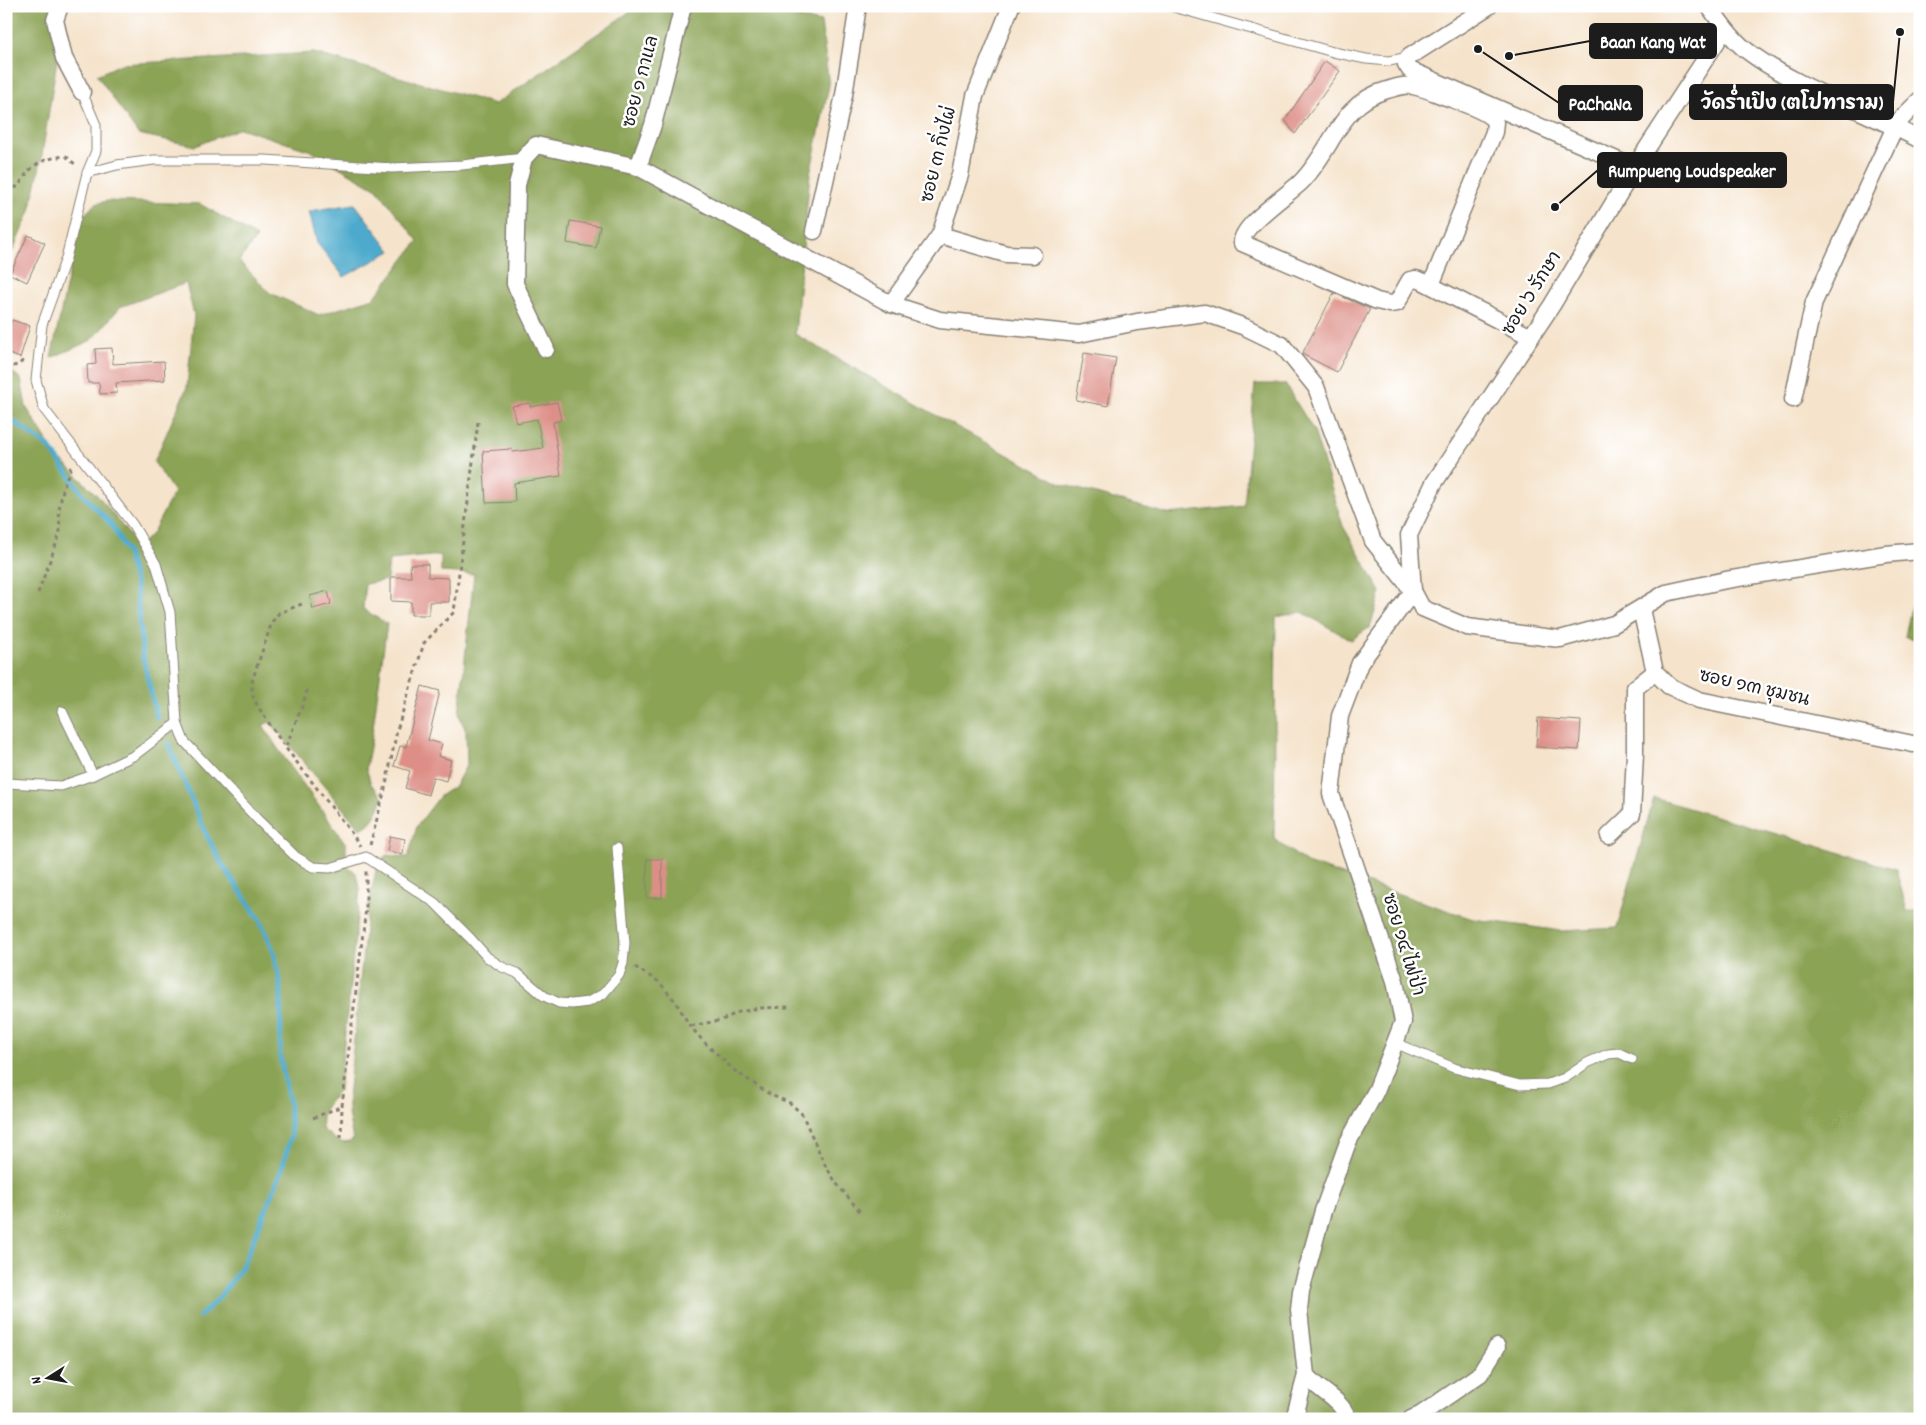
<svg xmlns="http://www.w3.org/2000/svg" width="1926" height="1425" font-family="Dekko,'Playpen Sans Thai',sans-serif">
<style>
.forest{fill:#8ba354;stroke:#546038;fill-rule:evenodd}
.water{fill:#4eaacc;stroke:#356374}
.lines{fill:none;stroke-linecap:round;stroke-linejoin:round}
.stream{stroke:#4eaacc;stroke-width:5}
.building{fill:#dd8e86}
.service-casing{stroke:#888074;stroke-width:11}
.minor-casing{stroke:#888074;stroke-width:19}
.path{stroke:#888074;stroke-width:3;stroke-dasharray:4 4;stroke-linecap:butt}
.service{stroke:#fff;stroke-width:9}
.minor{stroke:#fff;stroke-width:16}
.labels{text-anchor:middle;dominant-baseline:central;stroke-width:5;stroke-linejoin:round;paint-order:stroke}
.street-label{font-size:18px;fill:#1c1c1c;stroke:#fff}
.leader{fill:none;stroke:#1c1c1c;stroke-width:2}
.callout-dot{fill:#1c1c1c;stroke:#fff;stroke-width:2}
.callout{fill:#1c1c1c;stroke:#1c1c1c;stroke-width:2}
.callout-label{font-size:19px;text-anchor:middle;font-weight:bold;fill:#fff}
</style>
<rect width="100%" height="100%" fill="#fff"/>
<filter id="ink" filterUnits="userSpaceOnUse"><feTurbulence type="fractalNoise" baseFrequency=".02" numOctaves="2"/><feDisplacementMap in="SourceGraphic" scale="10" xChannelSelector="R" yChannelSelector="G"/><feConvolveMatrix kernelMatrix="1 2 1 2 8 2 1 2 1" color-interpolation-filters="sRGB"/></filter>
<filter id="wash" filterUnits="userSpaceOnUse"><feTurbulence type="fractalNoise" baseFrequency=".0096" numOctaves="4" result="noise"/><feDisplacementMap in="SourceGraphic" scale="20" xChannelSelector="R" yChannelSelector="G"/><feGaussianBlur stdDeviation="1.12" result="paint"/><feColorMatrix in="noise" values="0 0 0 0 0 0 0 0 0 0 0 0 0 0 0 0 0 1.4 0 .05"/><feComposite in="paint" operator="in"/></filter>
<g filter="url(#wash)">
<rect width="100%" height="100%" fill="#f5e3cb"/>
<g class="forest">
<path d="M6,6h47l4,54 -16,101 -11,50 -24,55z"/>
<path d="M638,6h106l77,16 8,64 -19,88 -15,160 144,83 122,67 106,30 77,-8 11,-122h30l29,47 29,95 38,66 -11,35 -19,13 -49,-28 -26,5 -2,222 33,24 166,56 89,12 55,-3 37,-130 242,71 11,42h13v508h-1914v-1052l15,12 5,28 29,47 45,44 38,48 14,-12 22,-42 -20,-30 33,-75 7,-72 -8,-32 -66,24 -28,33 -41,18 30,-140 14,-14 12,-3 93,3 57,33 -18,24 31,32 49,22 55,-17 44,-57 -41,-52 -66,-38 -71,-23 -45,18 -57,-12 -41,-59 24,-11 193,-11 181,51zM441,555v17l33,2 -15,141 7,16 1,33 -12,22 -15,10 -23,30 -9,31 -22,-2 -9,10 -10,48 -19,185v15l5,27c-12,8 -21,-4 -31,-11 -2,-19 5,-24 17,-38l21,-202 -4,-16 -8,-7 -2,-7v-15l-70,-98 -13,-21 7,-3 90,107c14,-5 19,-20 23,-32l-12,-13 -5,-16 5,-26 16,-118 -24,-15 2,-25 22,-4 2,-20z"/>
<path d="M1920,578v65l-15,-7 12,-57z"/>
</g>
<path class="water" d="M355,204l36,47 -47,26 -27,-34 -8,-32z"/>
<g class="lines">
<g class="stream">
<path d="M6,416l43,31 35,49 28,29 15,28 9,33 7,71 14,61"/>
<path d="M168,743l38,91 17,32 37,54 13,30 6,25 2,19 -1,62 9,47 2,33 -11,39 -38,92 -25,33 -17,16"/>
</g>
</g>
<g id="blocks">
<g class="building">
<path d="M1325,61l15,10 -45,63 -10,-14z"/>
<path d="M570,221l30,5 -4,22 -29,-5z"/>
<path d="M28,235l17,8 -18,39 -17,-8z"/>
<path d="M1334,293l36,16 -33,63 -35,-18z"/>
<path d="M12,320l18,6 -10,32 -14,-5v-16z"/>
<path d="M112,348l1,16 51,-3 1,19 -49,3 1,10 -17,1 -1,-11h-11l-1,-18 9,-1 -1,-15z"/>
<path d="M1084,353l32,5 -8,48 -32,-6z"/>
<path d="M557,402l4,18 -8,2 8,54 -47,7 1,19 -29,1 -3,-52 29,-2 1,3 30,-4 -6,-29 -21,4 -4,-17 18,-3v4z"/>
<path d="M410,564h18v13l21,1v24h-20v13h-18v-13l-20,-1v-24h20z"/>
<path d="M328,591l3,13 -18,5 -3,-13z"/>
<path d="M422,686l18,5 -12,49 14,4 -4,12 13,4 -5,21 -13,-4 -5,18 -23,-7 5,-17 -16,-5 6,-20 6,1z"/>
<path d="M1538,718l43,3 -2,29 -43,-3z"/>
<path d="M390,836l15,3 -2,15 -16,-3z"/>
<rect x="647" y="859" width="15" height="39"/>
</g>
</g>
</g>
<g filter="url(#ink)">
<use href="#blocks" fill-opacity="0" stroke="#888074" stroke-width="1"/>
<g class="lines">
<g class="service-casing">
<g id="service">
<path d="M1170,6l163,46 33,7 23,2 20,-4"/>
<path d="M82,92l14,33v26l-9,22 -21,85 -24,67 -6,55 8,29 89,116 23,39 14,48 7,111 7,18 75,80 37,36 17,10 17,1 36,-11 69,46 36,36 16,18 15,10 15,6 27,23 15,7 13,1 16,-2 15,-8 16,-19 4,-12 2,-20 -8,-95"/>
<path d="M87,173l30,-8 37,-5h111l127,8 70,-3 62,-7"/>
<path d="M62,711l31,64"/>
<path d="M6,783l55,3 32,-11 42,-20 42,-32"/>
<path d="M1395,1043l59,25 66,17 28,-1 17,-6 22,-15 21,-9 11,-1 13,6"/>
</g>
</g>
<g class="minor-casing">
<g id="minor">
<path d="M60,6l-5,14 9,38 18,34"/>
<path d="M1489,6l-80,51 -3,7 4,6 225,98"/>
<path d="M1709,6c11,16 22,32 37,44 50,38 118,60 174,90"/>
<path d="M1894,126l26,-26"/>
<path d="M638,167l15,-42 30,-119"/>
<path d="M814,231l30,-136 14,-89"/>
<path d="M940,235l66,19 27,1"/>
<path d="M1431,285l63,-153 1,-10c-5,-10 -35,-20 -46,-24 -12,-4 -24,-10 -36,-12 -9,-2 -18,2 -26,4 -48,13 -54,60 -86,92 -12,12 -61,44 -59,61l135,58 13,3 7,-1 13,-23 6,-1 6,2 109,56"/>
<path d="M891,304l49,-69 20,-60 15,-79 36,-90"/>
<path d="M546,349l-31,-65 2,-99 7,-27 12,-13 102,22 253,137 49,16 139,14 58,-12 68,-9 40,14 37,18 34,42 57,154 40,50 9,17 45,19 93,12 54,-15 52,-31 60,-13 160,-26 34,-3"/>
<path d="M1793,399l21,-97 81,-175"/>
<path d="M1413,591l-4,-56 25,-52 118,-178 88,-146 85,-130"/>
<path d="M1641,609l14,63 14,14 30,14 214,44"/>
<path d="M1609,836l23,-22 3,-60v-66l20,-16"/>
<path d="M1294,1419l12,-44"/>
<path d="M1348,1419c-7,-21 -29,-27 -42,-44l-7,-65 2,-19 22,-80 25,-69 29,-53 26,-67 -8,-41 -64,-187 9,-78 20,-53 53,-72"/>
<path d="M1411,1419l9,-4 60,-41 17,-27"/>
</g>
</g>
<g class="path">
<path d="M6,188l12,-1c13,-23 22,-28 48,-31l11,10"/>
<path d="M6,364l3,3 9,-2 7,-6"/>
<path d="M38,593l22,-60 -1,-24 5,-24 8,-21"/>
<path d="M302,604l-23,9 -7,9 -20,59v13l6,13 27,40 68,88 7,11"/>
<path d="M286,746l17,-42 5,-17"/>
<path d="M370,845l16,-60 11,-55 27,-87 30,-31 24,-190"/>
<path d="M635,967l24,15 16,19 15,25 13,15 32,30 36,24 19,8 12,11 23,51 12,19 25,30"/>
<path d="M691,1026l31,-6 17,-8 20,-4 31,-1"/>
<path d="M313,1118l29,-12"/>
<path d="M341,1138l1,-32 24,-198v-37"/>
</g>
<use href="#service" class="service"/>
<use href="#minor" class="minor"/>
</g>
</g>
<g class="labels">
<g class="street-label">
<text transform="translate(642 82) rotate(-75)">ซอย ๑ กาแล</text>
<text transform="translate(940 155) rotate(-76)">ซอย ๓ กิ่งไผ่</text>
<text transform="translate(1533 294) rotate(-58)">ซอย ๖ รักษา</text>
<text transform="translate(1754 689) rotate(13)">ซอย ๑๓ ชุมชน</text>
<text transform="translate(1402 945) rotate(73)">ซอย ๑๔ ไฟป่า</text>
</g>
</g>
<path class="leader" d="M1509 56L1590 41M1900 32L1893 102M1478 49L1559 103M1555 207L1598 170"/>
<g class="callout-dot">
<circle cx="1509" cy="56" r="5"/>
<circle cx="1900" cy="32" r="5"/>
<circle cx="1478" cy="49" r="5"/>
<circle cx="1555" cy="207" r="5"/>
</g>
<g class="callout">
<rect x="1590" y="24" width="126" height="34" rx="5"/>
<rect x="1690" y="85" width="203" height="34" rx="5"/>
<rect x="1559" y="86" width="83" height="34" rx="5"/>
<rect x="1598" y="153" width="188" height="34" rx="5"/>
</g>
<g class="callout-label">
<text x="1653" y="48">Baan Kang Wat</text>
<text x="1792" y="109">วัดร่ำเปิง (ตโปทาราม)</text>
<text x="1600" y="110">PaChaNa</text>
<text x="1692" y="177">Rumpueng Loudspeaker</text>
</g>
<rect width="1926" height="1425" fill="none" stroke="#fff" stroke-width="25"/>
<g transform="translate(48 1378) rotate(259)" stroke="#ffffff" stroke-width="4" paint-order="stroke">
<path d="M0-4L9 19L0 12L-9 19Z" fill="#1c1c1c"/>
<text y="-8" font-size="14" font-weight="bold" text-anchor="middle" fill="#1c1c1c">N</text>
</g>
</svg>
